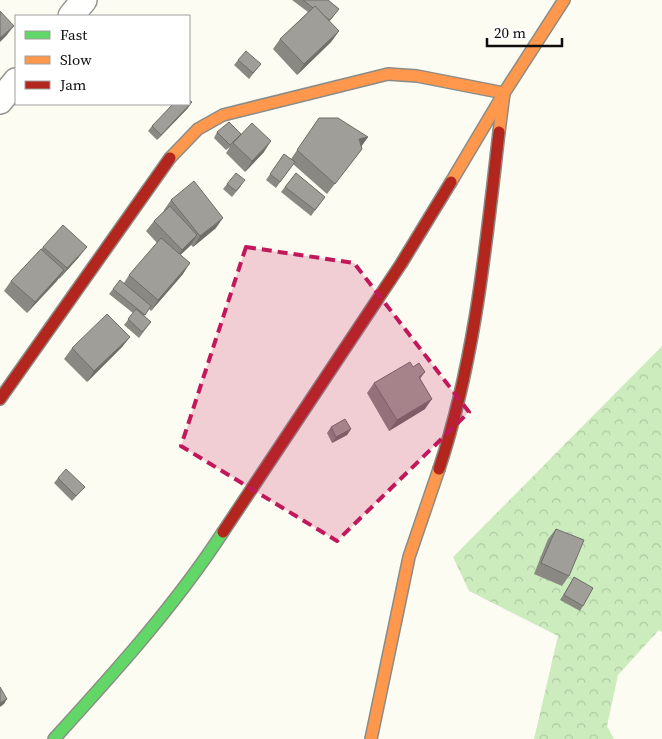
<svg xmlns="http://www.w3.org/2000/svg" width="662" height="739" font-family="'Source Serif 4',serif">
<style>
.forest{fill:url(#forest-crowns)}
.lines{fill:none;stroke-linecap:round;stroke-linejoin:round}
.street-casing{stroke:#959591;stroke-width:28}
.fast-casing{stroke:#8c8c87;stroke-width:14}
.slow-casing{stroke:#8c8c87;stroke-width:14}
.jam-casing{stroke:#8c8c87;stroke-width:14}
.street{stroke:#fffffd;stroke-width:25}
.fast{stroke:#63d668;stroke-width:11}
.slow{stroke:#ff974d;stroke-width:11}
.jam{stroke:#b3261e;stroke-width:11}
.wall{fill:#898883}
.shaded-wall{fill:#6f6f6a}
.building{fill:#9f9e98;stroke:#6f6f6a}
.marked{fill:#c2185b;fill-opacity:0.2;stroke:#c2185b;stroke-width:4;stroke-dasharray:10 6;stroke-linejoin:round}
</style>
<defs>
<pattern id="forest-crowns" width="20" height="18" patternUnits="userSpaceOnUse" patternTransform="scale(1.25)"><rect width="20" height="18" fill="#ccecbe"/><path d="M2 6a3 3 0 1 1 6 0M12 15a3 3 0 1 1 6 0" fill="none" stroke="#aec9a2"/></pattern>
</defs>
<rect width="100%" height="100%" fill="#fcfcf2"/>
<path class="forest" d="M662,346v286l-3,-2 -41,45 -11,51 7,13h-80l24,-103 -89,-45 -16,-34z"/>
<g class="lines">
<g class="street-casing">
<g id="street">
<path d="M71,16l13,-16"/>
<path d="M0,101l16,-20"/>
</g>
</g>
<g class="fast-casing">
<path id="fast" d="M54,739c60,-66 120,-132 169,-207"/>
</g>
<g class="slow-casing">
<g id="slow">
<path d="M170,158l28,-29 25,-14 165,-41 29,2 87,17 -5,39"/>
<path d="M451,182l53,-89 60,-93"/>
<path d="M371,739l38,-182 30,-88"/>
</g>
</g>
<g class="jam-casing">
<g id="jam">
<path d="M0,399l170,-241"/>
<path d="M439,469c36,-108 47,-224 60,-337"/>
<path d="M223,532l178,-268 50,-82"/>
</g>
</g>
<use href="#street" class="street"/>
<use href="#fast" class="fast"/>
<use href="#slow" class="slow"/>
<use href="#jam" class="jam"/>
</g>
<g class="wall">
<path d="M292,0h36l11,9 -10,13 10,9 -8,11 -34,33 -24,-26 7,-10 28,-27z"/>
<path d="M238,60l23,4 -12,15 -15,-14z"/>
<path d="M188,108l-31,32 -9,-9 4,-5z"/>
<path d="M319,118l49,19 -7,9 1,3 -35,45 -34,-30 -17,24 -10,-8 18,-26 7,5z"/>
<path d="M217,132l24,2 23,18 -19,20 -19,-19 4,-6 -4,3 -12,-12z"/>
<path d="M296,173l29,24 -14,19 -30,-24z"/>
<path d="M227,184l14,2 -9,11 -9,-8z"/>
<path d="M171,200l45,28 -23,19 -2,-2 -11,10 3,19 -32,37 -2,-2 -5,7 7,6 -12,16 -15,-13 9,-12 -24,-19 4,-5 11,-6 5,-8 28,-32 -11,-12 8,-10 10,-10v-1z"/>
<path d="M43,247l36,10 -20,22 -1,-1 -31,35 -23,-22 7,-10z"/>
<path d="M130,337l-8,10 -35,35 -23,-23 8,-11z"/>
<path d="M425,372l-5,7 5,30 -36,22 -22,-38 7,-10z"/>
<path d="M331,427l20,2 -4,6 -15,8 -5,-10z"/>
<path d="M58,478l27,9 -13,14 -18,-18z"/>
<path d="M556,529l13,47 -7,10 -28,-12 14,-35z"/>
<path d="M574,577l9,29 -3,5 -20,-11z"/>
</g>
<g class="shaded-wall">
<path d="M14,26l-8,10 -6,6v-4z"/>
<path d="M339,31l-8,11 -34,33 7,-11z"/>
<path d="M192,102l-4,6 -31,32 4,-5z"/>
<path d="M368,137l-7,10 -2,-8z"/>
<path d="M271,141l-7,11 -19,20 7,-11z"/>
<path d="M223,218l-7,10 -23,19 7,-11z"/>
<path d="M197,235l-7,11 -16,15 8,-11z"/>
<path d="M87,247l-8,10 -20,22 8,-11z"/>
<path d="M190,263l-7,11 -32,37 7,-11z"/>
<path d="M64,270l-7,11 -30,32 8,-11z"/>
<path d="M130,337l-8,10 -35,35 7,-11z"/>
<path d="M432,399l-7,10 -36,22 8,-11z"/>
<path d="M351,429l-4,6 -15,8 4,-6z"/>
<path d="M7,699l-3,5 -4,3v-4z"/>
</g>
<g class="building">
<path d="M303,0h25l11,9 -9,11 -6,-4 -9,-10 -2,2z"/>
<path d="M315,6l24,25 -35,33 -24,-25z"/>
<path d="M0,11l14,15 -14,12z"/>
<path d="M246,51l15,13 -8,9 -15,-13z"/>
<path d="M189,100l3,2 -31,33 -9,-9 21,-22h16z"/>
<path d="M319,118h19l30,19 -9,2 3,10 -27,35 -38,-34z"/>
<path d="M229,122l12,12 -11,11 -13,-13z"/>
<path d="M252,123l19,18 -19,20 -19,-18z"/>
<path d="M284,154l11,8 -15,20 -10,-8z"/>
<path d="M236,173l9,7 -9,11 -9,-7z"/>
<path d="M296,173l29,24 -10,13 -30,-23z"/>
<path d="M194,181l29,37 -23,18 -29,-36z"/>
<path d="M170,206l27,29 -15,15 -28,-29z"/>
<path d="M63,225l24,22 -20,21 -24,-21z"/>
<path d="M161,238l29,25 -32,37 -29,-25z"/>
<path d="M41,249l23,21 -29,32 -24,-21z"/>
<path d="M120,280l31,26 -6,9 -32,-26z"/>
<path d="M136,309l15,13 -9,10 -14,-13z"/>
<path d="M107,314l23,23 -36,34 -22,-23z"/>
<path d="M410,362l3,5 6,-4 6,9 -6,5 13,22 -35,21 -23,-37z"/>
<path d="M345,419l6,10 -15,8 -5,-10z"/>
<path d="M66,469l19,18 -9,9 -18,-18z"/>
<path d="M556,529l28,11 -15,36 -28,-13z"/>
<path d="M574,577l19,11 -10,18 -19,-11z"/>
<path d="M0,687l7,12 -7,4z"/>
</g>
<path class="marked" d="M246,247l108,16 115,149 -132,129 -156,-95z"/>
<rect x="15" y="15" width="175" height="90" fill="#ffffff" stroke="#9f9f9f"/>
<rect x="25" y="31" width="25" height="8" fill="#63d668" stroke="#9f9f9f"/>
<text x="60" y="40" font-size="15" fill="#0e0e0e">Fast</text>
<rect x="25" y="56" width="25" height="8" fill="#ff974d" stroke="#9f9f9f"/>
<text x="60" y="65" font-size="15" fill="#0e0e0e">Slow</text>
<rect x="25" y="81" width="25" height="8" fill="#b3261e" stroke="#9f9f9f"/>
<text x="60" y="90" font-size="15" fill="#0e0e0e">Jam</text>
<path d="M487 38v8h75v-8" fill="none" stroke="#0e0e0e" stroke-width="2.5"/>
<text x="494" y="38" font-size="15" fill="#0e0e0e" stroke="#ffffff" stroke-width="4" paint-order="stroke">20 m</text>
</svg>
